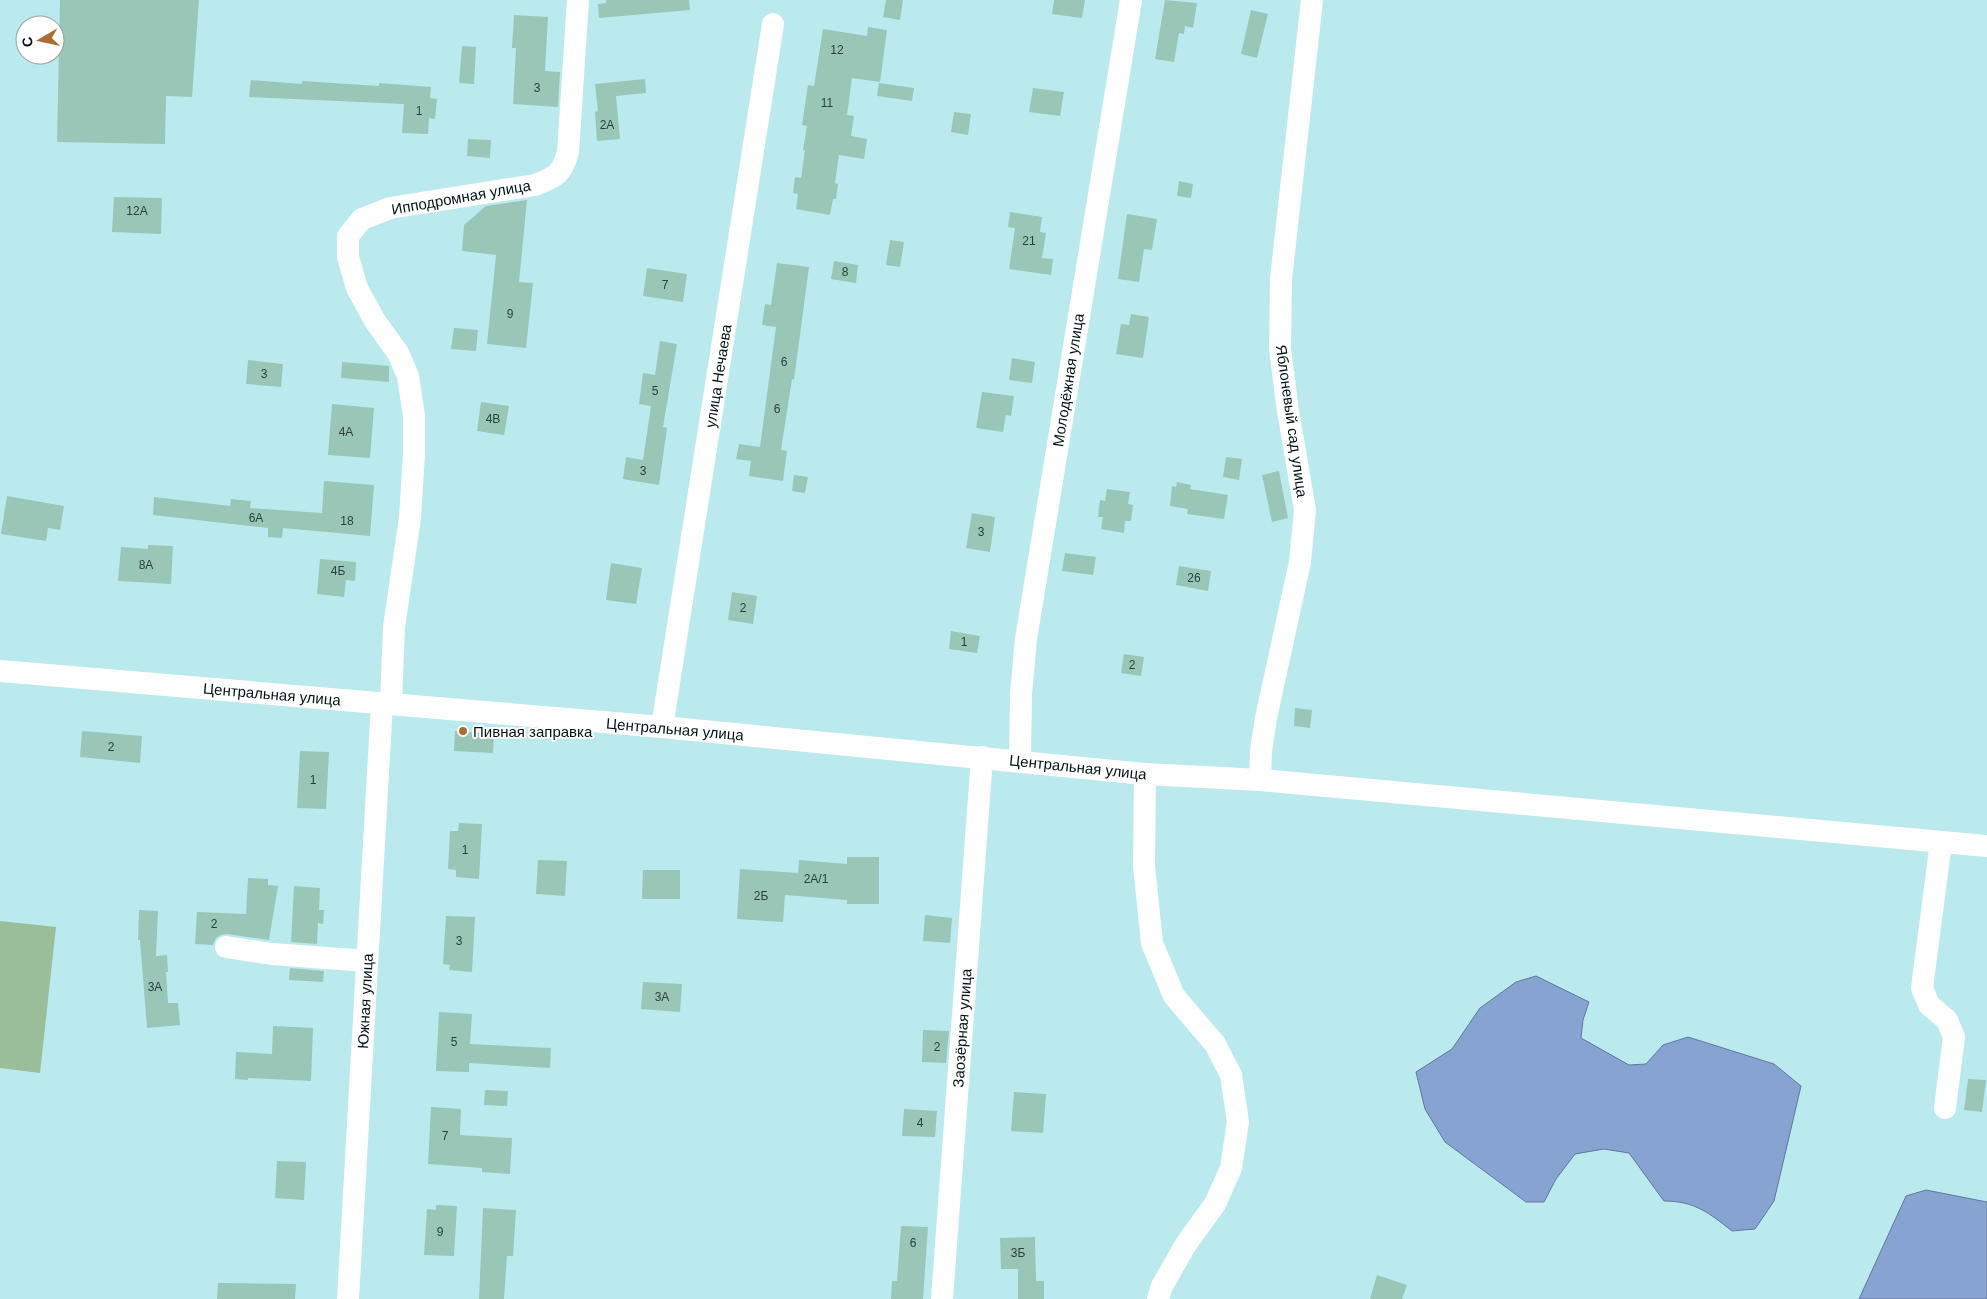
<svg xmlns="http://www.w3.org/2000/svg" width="1987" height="1299" font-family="Arial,sans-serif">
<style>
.green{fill:#99be99}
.water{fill:#87a3d1;stroke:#5f7899}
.building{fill:#9ac6b8}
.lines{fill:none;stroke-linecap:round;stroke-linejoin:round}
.minor{stroke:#fff;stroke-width:22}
.poi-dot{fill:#ac6c34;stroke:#fff;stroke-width:2}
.labels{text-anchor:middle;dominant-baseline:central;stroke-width:4;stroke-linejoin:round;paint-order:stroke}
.number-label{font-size:12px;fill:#29403e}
.street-label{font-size:15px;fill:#031315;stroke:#fff}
.poi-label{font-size:15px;fill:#031315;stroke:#fff;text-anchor:start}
</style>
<rect width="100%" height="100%" fill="#baeaee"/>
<path class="green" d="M0,921l56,6 -16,146 -40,-5z"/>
<g class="water">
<path d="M1536,976l53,26 -6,18 -2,18 48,27 17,-1 17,-19 25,-8 86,27 27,22 -27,115 -19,28 -23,2c-23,-18 -37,-30 -68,-30l-35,-48 -25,-4 -29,5 -19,25 -12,23h-18l-81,-60 -20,-33 -9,-37 36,-23 28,-41 36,-26z"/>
<path d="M1926,1190l61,12v97h-128l47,-103z"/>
</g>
<g class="building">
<path d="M60,0h139l-7,97 -26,-1 -1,48 -108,-2z"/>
<path d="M606,0h83l1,10 -91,8 -1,-14 8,-1z"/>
<path d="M886,0h17l-3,20 -17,-3z"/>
<path d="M1054,0h31l-3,18 -30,-4z"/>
<path d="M1165,0l32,3 -4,25 -8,-2 -1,8 -5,-1 -5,29 -19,-3z"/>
<path d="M1251,10l17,4 -11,44 -16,-4z"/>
<path d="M514,15l34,2 -3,54 15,1 -2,35 -45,-3 3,-56h-4z"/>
<path d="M868,27l19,3 -7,52 -28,-4 -5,37 7,1 -3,20 16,3 -3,20 -25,-4 -4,28 3,1 -2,15h-3l-3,16 -34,-6 2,-15 -5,-1 2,-16 6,1 4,-28h-2l4,-24 -5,-1 6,-40 6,1 9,-57 44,7z"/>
<path d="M462,46l14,1 -2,37 -15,-1z"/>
<path d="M645,79l1,14 -30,3 4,43 -23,2 -2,-29 3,-1 -3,-27z"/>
<path d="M251,80l51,4v-3l77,5v-3l52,4 -1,11 7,1 -2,20 -6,-1 -1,16 -26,-1 2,-29 -155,-7z"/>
<path d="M879,83l35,5 -2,13 -35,-5z"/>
<path d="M1033,88l31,4 -4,24 -31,-4z"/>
<path d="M954,112l17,2 -3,21 -17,-3z"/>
<path d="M468,139l23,1 -1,18 -23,-2z"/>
<path d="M1179,181l14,3 -2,14 -14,-2z"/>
<path d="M114,197l48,1 -1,36 -49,-2z"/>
<path d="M527,200l-8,82 14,1 -7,65 -39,-4 9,-89 -34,-4 2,-26 22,-19z"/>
<path d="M1010,212l32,5 -2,15 6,1 -4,25 11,1 -2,16 -42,-6 6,-41 -7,-1z"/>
<path d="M1127,214l30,5 -5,31 -8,-1 -5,33 -21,-3z"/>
<path d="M890,240l14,2 -4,25 -14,-2z"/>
<path d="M834,261l24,4 -2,18 -25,-4z"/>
<path d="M777,263l32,4 -15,113 -2,-1 -11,71 6,1 -4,30 -34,-5 2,-15 -15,-2 3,-15 21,3 16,-120 -14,-2 3,-21 6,1z"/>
<path d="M647,268l40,6 -4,28 -40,-6z"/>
<path d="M1131,314l18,3 -6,41 -27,-4 5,-30 8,1z"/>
<path d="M454,328l24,2 -2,21 -25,-2z"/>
<path d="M660,341l17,3 -14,83 4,1 -8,57 -36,-6 3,-22 17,3 8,-54 -12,-2 4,-31 12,2z"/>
<path d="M1012,358l23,4 -3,21 -23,-3z"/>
<path d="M248,360l35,4 -2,23 -35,-3z"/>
<path d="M342,362l47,4v16l-48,-4z"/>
<path d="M982,392l32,4 -3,20 -5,-1 -3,17 -27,-4z"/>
<path d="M481,402l28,4 -5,29 -27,-4z"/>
<path d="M332,404l42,4 -4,50 -42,-3z"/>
<path d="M1226,457l16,2 -3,21 -16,-3z"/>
<path d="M1279,471l9,47 -16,4 -10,-47z"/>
<path d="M794,475l14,2 -3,16 -13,-2z"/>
<path d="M324,481l50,4 -4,51 -87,-8 -1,10 -14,-1v-9l-115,-13 1,-18 76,9 1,-7 20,2 -1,7 72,5z"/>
<path d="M1177,482l14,3 -1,4 38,6 -4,24 -37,-5 1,-5 -18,-3 2,-20 4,1z"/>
<path d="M1107,489l23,3 -2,12 5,1 -2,16h-6l-1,12 -23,-4 2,-12h-5l2,-17 5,1z"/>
<path d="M7,496l57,10 -4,24 -12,-2 -2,13 -45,-7z"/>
<path d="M972,513l23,4 -5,35 -24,-4z"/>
<path d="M148,545l25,1 -2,38 -53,-3 3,-34 27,2z"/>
<path d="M1065,553l31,4 -3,18 -31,-4z"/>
<path d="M320,559l36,3 -1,19 -9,-1 -2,17 -27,-3z"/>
<path d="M611,563l31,5 -6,36 -30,-4z"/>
<path d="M1179,566l32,5 -3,20 -32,-6z"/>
<path d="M732,592l25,4 -4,28 -25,-4z"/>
<path d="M951,631l29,5 -3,17 -28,-4z"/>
<path d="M1124,654l20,3 -3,19 -20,-3z"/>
<path d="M1295,708l17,2 -2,18 -16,-2z"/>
<path d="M82,731l60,5 -2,27 -60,-6z"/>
<path d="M455,731l39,3 -1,19 -39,-2z"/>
<path d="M300,751l29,1 -3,57 -29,-1z"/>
<path d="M459,823l23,1 -3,55 -23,-2v-7l-8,-1 2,-38h8z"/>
<path d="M847,857h32v47h-32v-4l-62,-5 -2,27 -46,-3 3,-50 58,4 1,-13 48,4z"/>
<path d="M538,860l29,1 -2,35 -29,-2z"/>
<path d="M643,870h37v29h-38z"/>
<path d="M248,878l20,1v6l10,1 -9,54 -42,-6 -6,1 -5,3 -3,7 -18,-1 2,-32 49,2z"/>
<path d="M294,886l26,2 -1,22h5l-1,14 -5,-1 -1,21 -26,-2z"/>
<path d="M139,910l19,1 -2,45 11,-1 1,17h-2l2,31h10l2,22 -33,3 -7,-88h-2z"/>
<path d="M925,915l27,3 -2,25 -27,-2z"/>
<path d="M446,916l29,1 -3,55 -23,-2 1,-5 -7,-1z"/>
<path d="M290,968l34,3 -1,11 -34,-2z"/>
<path d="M643,982l39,2 -2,28 -39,-3z"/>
<path d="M439,1012l33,2 -2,30 81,4 -1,20 -81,-5v9l-33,-1z"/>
<path d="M273,1026l40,2 -2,53 -63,-3v2l-13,-1 1,-27 36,2z"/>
<path d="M923,1030l26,1 -3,32 -24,-1z"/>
<path d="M1968,1079l18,1 -4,32 -18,-2z"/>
<path d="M485,1090l23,1 -1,15 -23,-1z"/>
<path d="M1014,1092l32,2 -3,39 -32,-2z"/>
<path d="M431,1107l30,2 -1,26 52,3 -2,36 -28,-2v-4l-54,-4z"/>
<path d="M904,1109l33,2 -2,26 -33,-1z"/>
<path d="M277,1161l29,1 -2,38 -29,-2z"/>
<path d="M436,1205l21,1 -3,50 -30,-1 3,-46 9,1z"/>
<path d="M483,1208l33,2 -3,46h-6l-3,43h-25z"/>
<path d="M901,1226l27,1 -5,72h-32l1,-18h5z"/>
<path d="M1035,1237l1,44h8v18h-26v-30h-17l-1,-31z"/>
<path d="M1377,1275l30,10 -5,14h-32z"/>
<path d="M218,1283l78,1 -1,15h-78z"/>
</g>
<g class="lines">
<g class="minor">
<path d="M0,671l662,56 483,47 115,6 727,66"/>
<path d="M391,703l3,-76 16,-109 4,-64v-38l-6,-40 -10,-23 -23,-32 -18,-33 -9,-31v-21l14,-17 28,-11 145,-23c21,-8 27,-11 33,-33l10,-152"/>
<path d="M662,727l111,-703"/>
<path d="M1020,762l1,-68 5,-55 105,-639"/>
<path d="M1145,774l-1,92 8,77 22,53 41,48 16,31 7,47 -7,46 -16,36 -29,40 -24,42 -4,13"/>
<path d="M1260,780l1,-29 5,-33 34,-156 5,-52 -17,-99 -8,-62 1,-70 31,-279"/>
<path d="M1941,842l-19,146 7,17 18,15 7,17 -9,71"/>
<path d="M226,947l46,7 95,7"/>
<path d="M348,1299l34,-596"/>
<path d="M942,1299l40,-542"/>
</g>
</g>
<circle class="poi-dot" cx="463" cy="731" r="5"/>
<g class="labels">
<g class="number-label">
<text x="837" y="50">12</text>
<text x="537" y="88">3</text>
<text x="827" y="103">11</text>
<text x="419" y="111">1</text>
<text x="607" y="125">2А</text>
<text x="137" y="211">12А</text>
<text x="1029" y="241">21</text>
<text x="845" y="272">8</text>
<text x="665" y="285">7</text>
<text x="510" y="314">9</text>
<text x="784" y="362">6</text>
<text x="264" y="374">3</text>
<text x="655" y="391">5</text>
<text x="777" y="409">6</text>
<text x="493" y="419">4В</text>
<text x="346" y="432">4А</text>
<text x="643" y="471">3</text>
<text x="256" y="518">6А</text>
<text x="347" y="521">18</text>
<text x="981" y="532">3</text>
<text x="146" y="565">8А</text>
<text x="338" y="571">4Б</text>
<text x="1194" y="578">26</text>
<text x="743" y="608">2</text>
<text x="964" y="642">1</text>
<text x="1132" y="665">2</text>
<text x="111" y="747">2</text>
<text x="313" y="780">1</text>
<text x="465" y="850">1</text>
<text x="816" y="879">2А/1</text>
<text x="761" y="896">2Б</text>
<text x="214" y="924">2</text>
<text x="459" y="941">3</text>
<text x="155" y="987">3А</text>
<text x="662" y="997">3А</text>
<text x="454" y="1042">5</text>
<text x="937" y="1047">2</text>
<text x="920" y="1123">4</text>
<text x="445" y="1136">7</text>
<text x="440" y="1232">9</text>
<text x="913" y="1243">6</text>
<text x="1018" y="1253">3Б</text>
</g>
<g class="street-label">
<text transform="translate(461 197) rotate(-10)">Ипподромная улица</text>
<text transform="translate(718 376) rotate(-81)">улица Нечаева</text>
<text transform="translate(1068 380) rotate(-81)">Молодёжная улица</text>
<text transform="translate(1292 421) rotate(82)">Яблоневый сад улица</text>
<text transform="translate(272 694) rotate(5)">Центральная улица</text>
<text transform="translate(675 729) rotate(5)">Центральная улица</text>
<text transform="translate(1078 767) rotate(6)">Центральная улица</text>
<text transform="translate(365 1001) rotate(-87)">Южная улица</text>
<text transform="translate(962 1028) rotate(-86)">Заозёрная улица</text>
</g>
<g class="poi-label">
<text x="473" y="731">Пивная заправка</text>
</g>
</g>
<g transform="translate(40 40) rotate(261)"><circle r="24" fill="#ffffff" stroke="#9aa1a1"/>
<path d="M0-4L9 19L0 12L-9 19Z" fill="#ac6c34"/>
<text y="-8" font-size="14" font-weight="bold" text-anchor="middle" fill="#031315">С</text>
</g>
</svg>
